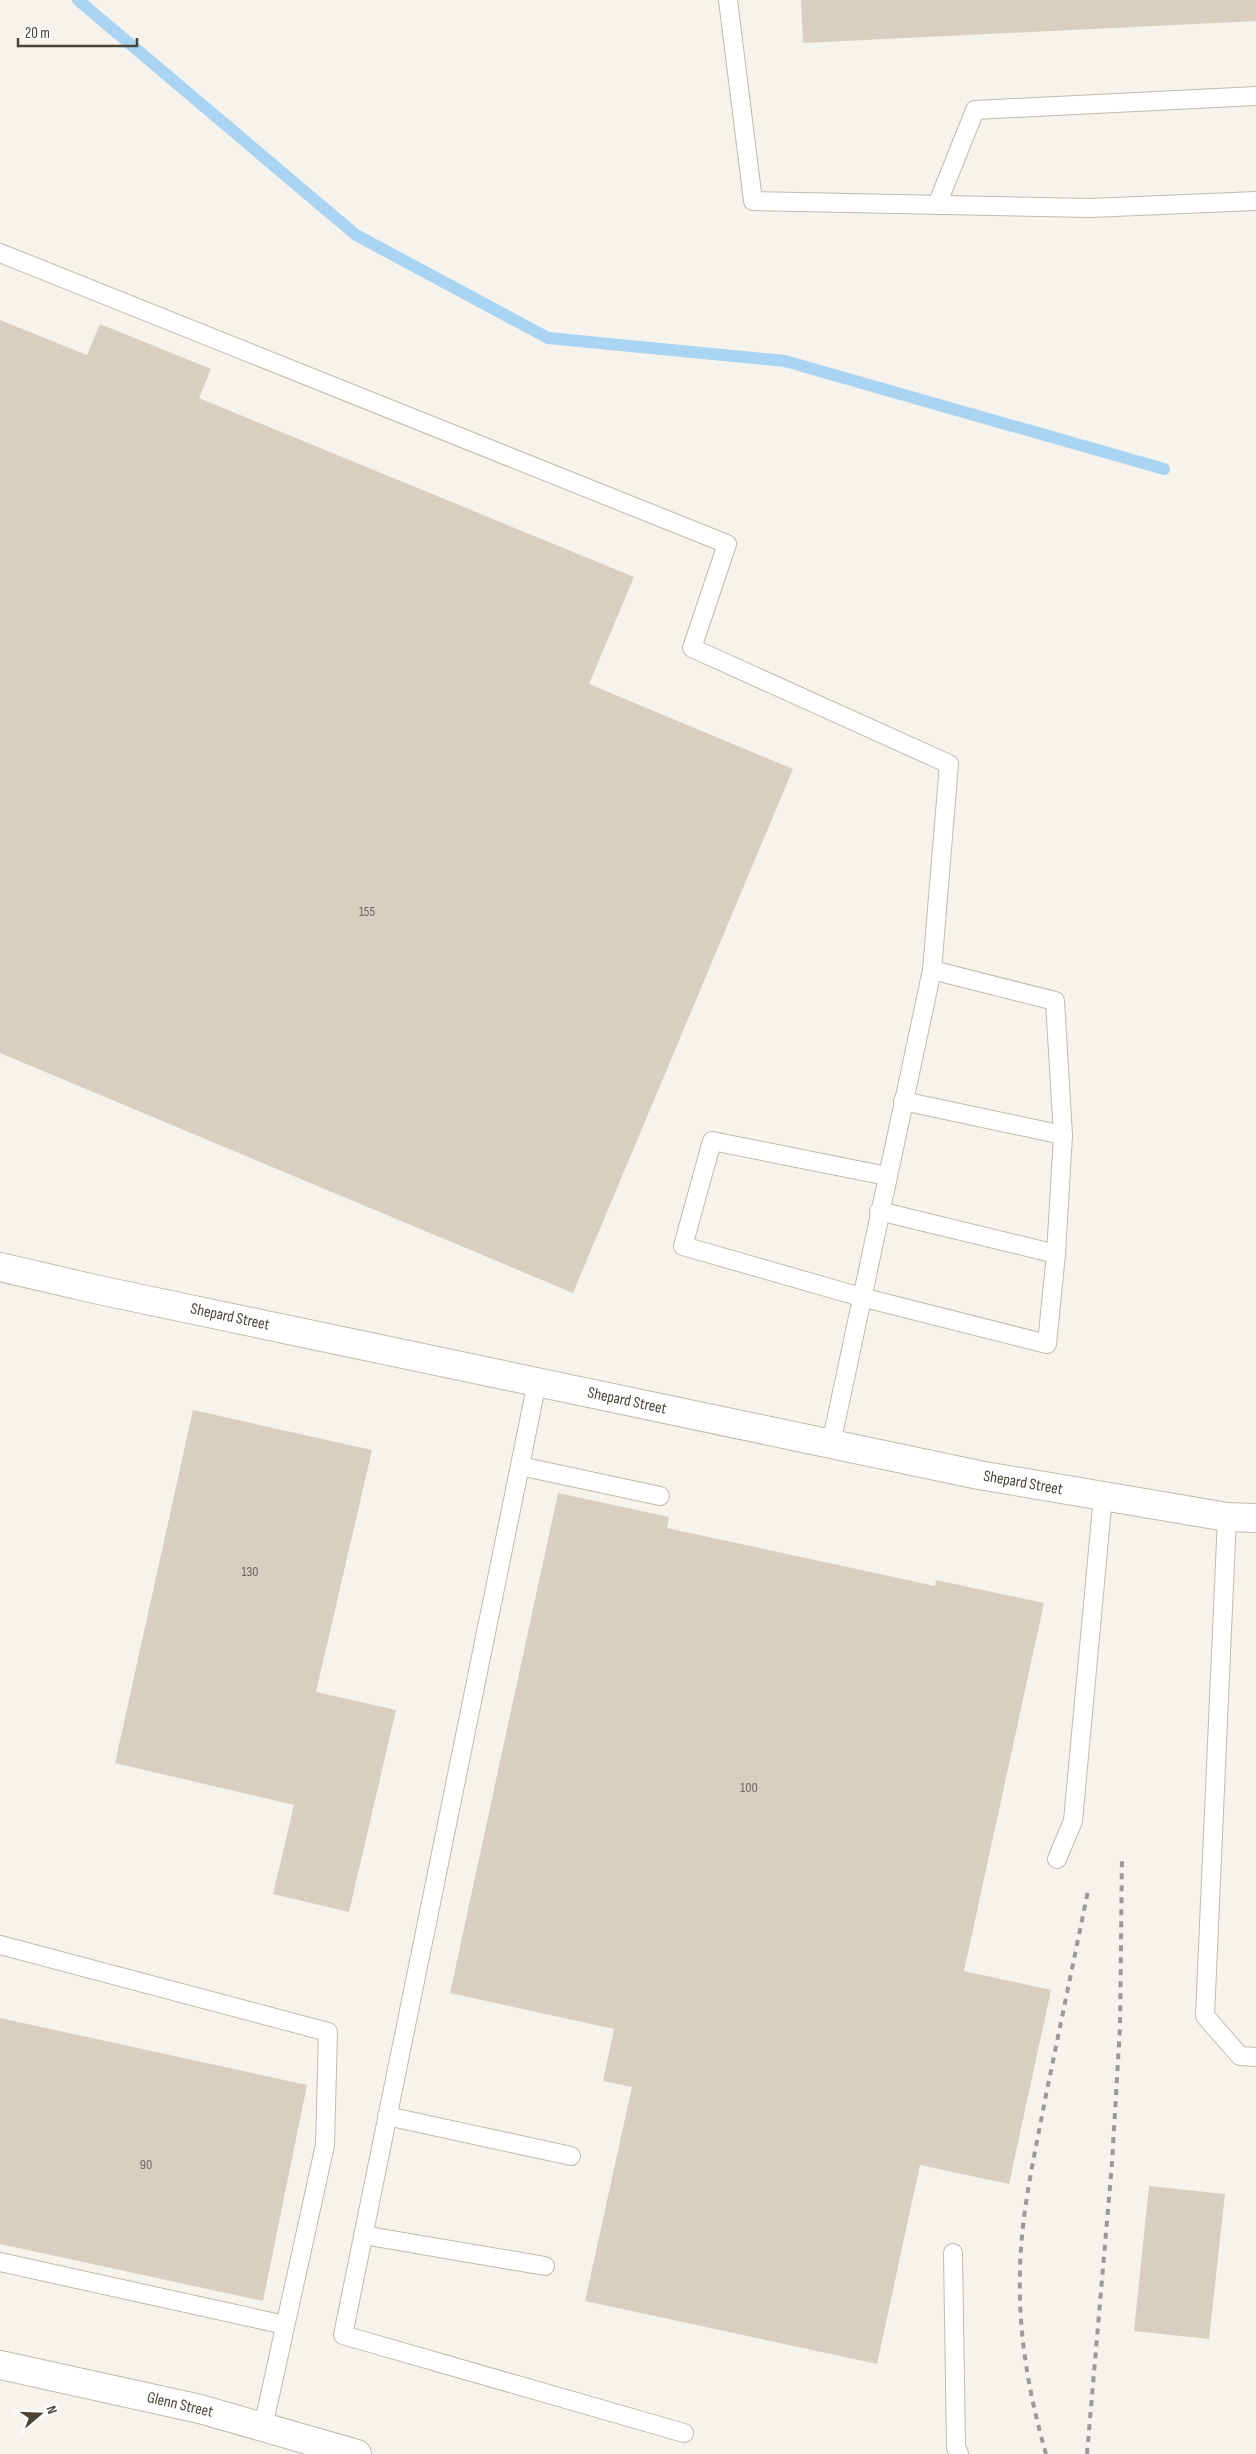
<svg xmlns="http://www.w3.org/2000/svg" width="1256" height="2454" font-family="'Sofia Sans Condensed',sans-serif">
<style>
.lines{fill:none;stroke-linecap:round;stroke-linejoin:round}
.stream{stroke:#a9d4f2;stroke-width:12}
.building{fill:#d8cfc1}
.service-casing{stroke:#c2bbae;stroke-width:20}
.minor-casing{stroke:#c2bbae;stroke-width:30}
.service{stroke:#fff;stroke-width:18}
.minor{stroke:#fff;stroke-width:28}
.rail{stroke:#9a9a9a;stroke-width:4;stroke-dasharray:6 6;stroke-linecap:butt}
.labels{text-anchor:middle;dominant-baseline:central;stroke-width:4;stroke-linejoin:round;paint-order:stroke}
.number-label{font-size:14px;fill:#6e675b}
.street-label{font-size:16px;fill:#4b4439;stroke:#fff}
</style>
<rect width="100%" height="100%" fill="#f6f3ec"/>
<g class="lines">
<path class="stream" d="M78,0l278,235 192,103 237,23 379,108"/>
</g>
<g class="building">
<path d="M801,0h455v21l-453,22z"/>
<path d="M0,320l87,35 13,-31 111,45 -12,29 435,179 -45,107 204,85 -220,524 -573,-240z"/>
<path d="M193,1410l179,40 -56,242 80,18 -47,202 -76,-18 21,-89 -179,-42z"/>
<path d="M558,1493l111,24 -2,11 268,58 1,-6 108,23 -80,368 87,19 -42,194 -89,-19 -43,199 -292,-63 47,-214 -29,-6 11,-52 -164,-36z"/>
<path d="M0,2018l307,67 -44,216 -263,-57z"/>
<path d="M1149,2186l76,8 -16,145 -75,-8z"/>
</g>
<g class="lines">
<g class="service-casing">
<g id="service">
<path d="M728,0l25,201 337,7 166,-7"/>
<path d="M937,205l38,-95 281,-14"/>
<path d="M0,253l727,291 -35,104 257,116 -17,206 -101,474"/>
<path d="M932,970l123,31 8,134"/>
<path d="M903,1101l160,34 -7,119"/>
<path d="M879,1211l177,43 -9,90 -186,-47 -178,-51 29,-105 175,35"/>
<path d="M537,1382l-194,953 341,98"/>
<path d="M520,1466l140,30"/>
<path d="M1227,1517l-22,499 35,40 16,1"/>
<path d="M1057,1859l16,-38 30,-325"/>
<path d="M0,1945l328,87 -3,113 -62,282"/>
<path d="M387,2116l184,40"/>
<path d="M363,2235l182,31"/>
<path d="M953,2253l3,194 3,7"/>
<path d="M0,2262l285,63"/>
</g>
</g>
<g class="minor-casing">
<g id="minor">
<path d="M0,1267l99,23 880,185 248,42 29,1"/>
<path d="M0,2365l200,44 157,45"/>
</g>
</g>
<use href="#service" class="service"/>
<use href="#minor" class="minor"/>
<g class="rail">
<path d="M1046,2454c-17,-59 -28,-121 -26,-183 1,-59 15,-118 26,-176 14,-68 28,-136 42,-204"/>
<path d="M1087,2454l25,-291 8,-136 2,-171"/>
</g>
</g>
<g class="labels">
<g class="number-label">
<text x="367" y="911">155</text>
<text x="250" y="1571">130</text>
<text x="749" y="1787">100</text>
<text x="146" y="2164">90</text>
</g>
<g class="street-label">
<text transform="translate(230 1317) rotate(12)">Shepard Street</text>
<text transform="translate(627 1401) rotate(12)">Shepard Street</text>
<text transform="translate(1023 1483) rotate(10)">Shepard Street</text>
<text transform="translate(180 2405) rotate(13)">Glenn Street</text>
</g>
</g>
<g transform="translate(40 2414) rotate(71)" stroke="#ffffff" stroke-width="4" paint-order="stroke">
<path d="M0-4L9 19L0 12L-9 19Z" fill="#4b4439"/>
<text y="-8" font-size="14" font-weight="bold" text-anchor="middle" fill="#4b4439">N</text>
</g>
<path d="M18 38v8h119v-8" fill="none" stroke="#4b4439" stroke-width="2.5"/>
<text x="25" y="38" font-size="15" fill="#4b4439" stroke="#ffffff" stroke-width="4" paint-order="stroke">20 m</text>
</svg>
